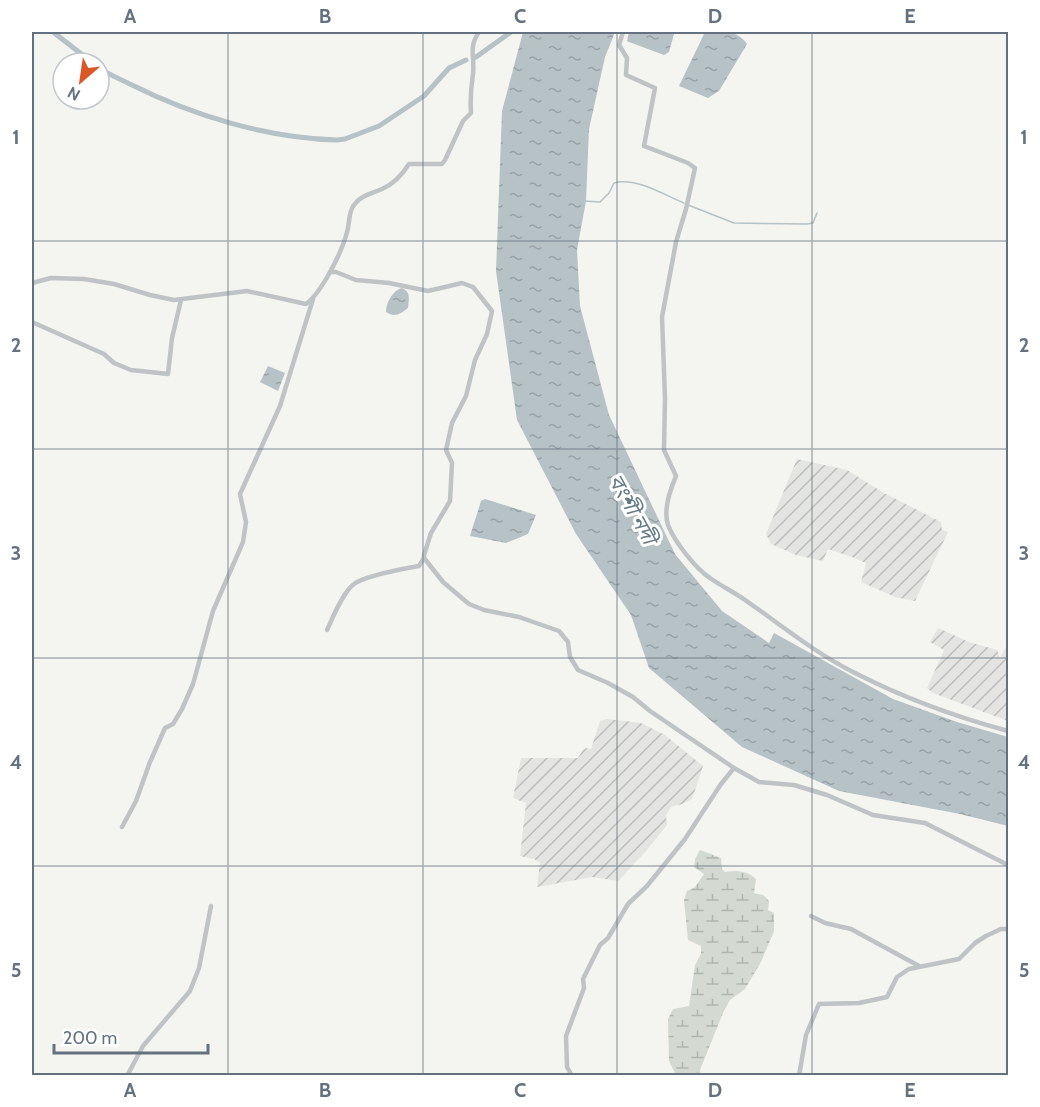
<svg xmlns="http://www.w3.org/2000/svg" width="1040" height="1107" font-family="Cabin,'Noto Sans Bengali',sans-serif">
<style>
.industrial{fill:url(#industrial-furrows)}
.wetland{fill:url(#wetland-marsh)}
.water{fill:url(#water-ripples)}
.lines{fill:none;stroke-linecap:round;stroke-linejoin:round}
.stream{stroke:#b6c2c6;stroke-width:1.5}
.canal{stroke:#b6c2c6;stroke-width:5}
.street{stroke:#bfc3c6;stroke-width:4.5}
.grid{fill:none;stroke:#647280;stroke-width:1.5;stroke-opacity:0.55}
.labels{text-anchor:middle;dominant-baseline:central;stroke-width:6;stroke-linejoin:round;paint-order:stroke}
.water-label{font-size:21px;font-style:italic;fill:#647a85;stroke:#fff}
.neatline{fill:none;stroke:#647280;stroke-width:2}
.grid-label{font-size:20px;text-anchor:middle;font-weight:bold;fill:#647280}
</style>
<defs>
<pattern id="industrial-furrows" width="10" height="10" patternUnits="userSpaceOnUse" patternTransform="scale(1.5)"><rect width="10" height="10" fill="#e4e5e3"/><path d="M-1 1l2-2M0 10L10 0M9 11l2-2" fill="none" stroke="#bcbebd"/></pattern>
<pattern id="wetland-marsh" width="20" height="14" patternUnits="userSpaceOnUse" patternTransform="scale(1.5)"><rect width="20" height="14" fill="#d4dad1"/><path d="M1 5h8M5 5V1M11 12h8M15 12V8" fill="none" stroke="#b0b5af"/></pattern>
<pattern id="water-ripples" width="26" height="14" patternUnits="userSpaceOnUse" patternTransform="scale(1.5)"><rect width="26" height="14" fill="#b6c2c6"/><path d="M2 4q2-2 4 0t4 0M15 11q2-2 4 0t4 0" fill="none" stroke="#98a2a6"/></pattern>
</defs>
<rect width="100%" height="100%" fill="#f4f4f0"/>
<g class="industrial">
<path d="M797,459l50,11 37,23 57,29 1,8 6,2 -33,69 -20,-4 -34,-15 5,-19 -14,-6 -24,-8 -5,12 -27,-6 -25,-11 -5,-10z"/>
<path d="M938,628l31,14 28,8 3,8 8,-15v78l-75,-28 -6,-5 17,-38 -14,-8z"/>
<path d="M607,719l34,4 24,12 38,31 -11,33 -12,6 -8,1 -6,9 1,10 -21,26 -28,30 -26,-4 -55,10 3,-24 -6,-4 -14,-3 6,-53 -13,-5 8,-40h57l6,-10 7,1 9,-28z"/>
</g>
<path class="wetland" d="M700,850l21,8 1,11 3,3c12,-2 22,-1 31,7l-2,14 9,2 6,6 -1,9 6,3v18l-13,31 -16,27 -15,11 -7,13 -23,57 1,5h-25l-7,-14 -1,-42 5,-10 16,-3 6,-41 6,-11v-8l-13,-6 -4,-40 3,-9 8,-4 9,-13 -10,-7 1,-8z"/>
<g class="water">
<path d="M523,32h92l-10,25 -16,72 -3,72 -9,49 3,56 29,109 66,139 47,57 47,32 5,-10 119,66 64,23 51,15v89l-48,-12 -121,-23 -97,-44 -93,-79 -18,-53 -55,-81 -59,-114 -21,-149 6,-160z"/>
<path d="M629,32h39l6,2 -5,18 -5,3 -35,-13 -2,-1z"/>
<path d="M705,32c16,-1 31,-3 42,12l-28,47 -11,7 -29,-12z"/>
<path d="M402,288c9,4 7,11 6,20 -8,6 -13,10 -22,4 0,-9 7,-22 16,-24z"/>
<path d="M268,366l17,7 -7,18 -18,-9z"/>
<path d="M485,499l51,16 -8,19 -22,9 -36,-7 11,-35z"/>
</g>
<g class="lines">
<g class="stream">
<path d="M584,201l16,1 9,-9 5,-10c22,-6 50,12 70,20"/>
<path d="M688,205l46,18 73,1 6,-1 4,-10"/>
</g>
<g class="canal">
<path d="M53,32l40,31"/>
<path d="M476,57l35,-25"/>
<path d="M99,68c10,7 22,11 33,17 62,31 135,53 205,55l8,-1 34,-13 45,-30 25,-28 17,-8"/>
</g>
<g class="street">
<path d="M623,32l-4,13 8,13 -1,17 29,13 -11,58 44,17 7,5 -9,41 -10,33 -14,75 3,81 -1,52 12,26c-6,14 -13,34 -8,49 6,16 28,44 42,53 11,8 24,14 35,22 36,25 70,53 110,73 49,25 101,44 153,58"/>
<path d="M330,272h6l20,8 33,3 39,8 34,-8 11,4 19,24 -5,23 -12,26 -9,36 -14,27 -6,27 6,13 -2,38 -19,32 -7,22v3l19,24 26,22 15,6 35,7 40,14 9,11 2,15 8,13 30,13 25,14 17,14 84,57 25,14 35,3 33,10 46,20 52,8 83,42"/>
<path d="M32,283l19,-5 33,1 30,5 36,11 24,5 73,-9 59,13c16,-12 36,-52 41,-72 3,-9 1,-20 7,-27 7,-10 17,-11 28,-16 12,-5 20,-14 27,-25h33l3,-4 18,-39 8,-8c-1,-14 0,-26 2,-39 2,-18 -5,-26 6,-42"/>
<path d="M32,322l72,32 10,9 17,7 37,4 4,-36 9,-38"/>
<path d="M327,630c6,-13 16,-38 27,-46 13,-9 49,-15 65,-18l5,-8"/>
<path d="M122,827l14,-26 14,-39 15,-34 8,-4 9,-15 11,-25 20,-73 30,-69 3,-20 -6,-28 40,-88 33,-107"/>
<path d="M811,916l14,7 26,6 68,37"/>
<path d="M127,1076l16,-30 47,-55 9,-23 12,-62"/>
<path d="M572,1076l-5,-9 -1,-31 18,-48 -1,-9 17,-34 8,-7 20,-34 19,-18 38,-47 36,-55 13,-16"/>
<path d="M799,1076l7,-41 13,-31 40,-1 28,-6 10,-20 12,-8 50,-10 16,-16 11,-7 15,-7h7"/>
</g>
</g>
<path class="grid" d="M228,32v1044M423,32v1044M617,32v1044M812,32v1044M32,241h976M32,449h976M32,658h976M32,866h976"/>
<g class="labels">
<g class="water-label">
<text transform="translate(633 509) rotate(61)">বংশী নদী</text>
</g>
</g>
<rect width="1040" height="1107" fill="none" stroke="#ffffff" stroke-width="66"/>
<g transform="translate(81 81) rotate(209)"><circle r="28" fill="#ffffff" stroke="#c1c7cc" stroke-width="1.5"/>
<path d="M0-4.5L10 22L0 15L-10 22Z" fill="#dc5728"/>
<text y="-9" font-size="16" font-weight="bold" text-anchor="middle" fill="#647280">N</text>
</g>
<path d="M54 1044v9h154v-9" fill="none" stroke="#647280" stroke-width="3"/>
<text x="63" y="1044" font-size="18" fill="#647280" stroke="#ffffff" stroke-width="4.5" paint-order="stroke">200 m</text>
<rect x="33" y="33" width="974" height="1041" class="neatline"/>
<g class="grid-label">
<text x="130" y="23">A</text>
<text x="325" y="23">B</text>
<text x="520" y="23">C</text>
<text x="715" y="23">D</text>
<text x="910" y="23">E</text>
<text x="16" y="144">1</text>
<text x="1024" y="144">1</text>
<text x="16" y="352">2</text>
<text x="1024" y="352">2</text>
<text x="16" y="560">3</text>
<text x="1024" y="560">3</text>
<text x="16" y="769">4</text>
<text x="1024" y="769">4</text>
<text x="16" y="977">5</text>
<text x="1024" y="977">5</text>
<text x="130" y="1097">A</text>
<text x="325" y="1097">B</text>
<text x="520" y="1097">C</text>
<text x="715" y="1097">D</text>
<text x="910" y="1097">E</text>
</g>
</svg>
